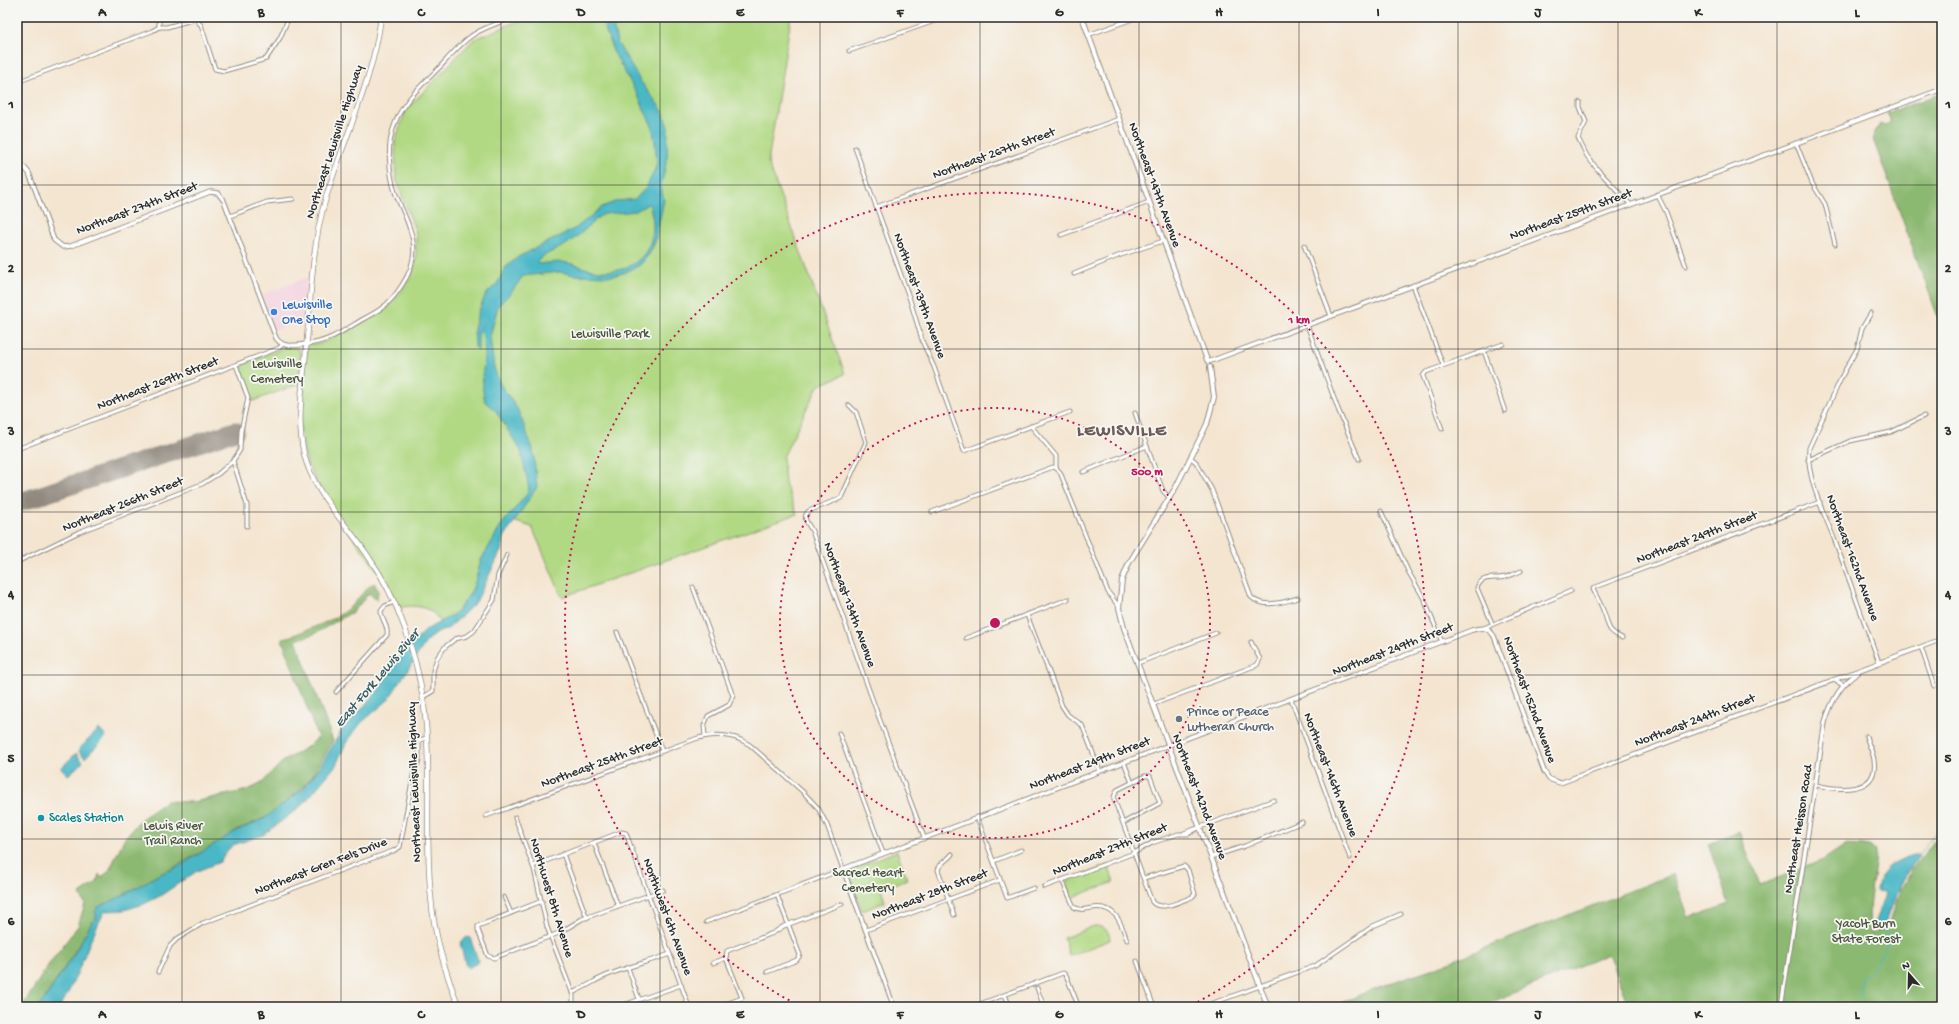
<svg xmlns="http://www.w3.org/2000/svg" width="1959" height="1024" font-family="'Gochi Hand',sans-serif">
<style>
.built{fill:#f4cfdd}
.green{fill:#b1d983;stroke:#6e8257}
.forest{fill:#8cb971;stroke:#5c724e}
.water{fill:#4ab7c6;stroke:#3a7178;fill-rule:evenodd}
.lines{fill:none;stroke-linecap:round;stroke-linejoin:round}
.stream{stroke:#4ab7c6;stroke-width:1}
.river{stroke:#4ab7c6;stroke-width:5}
.runway{stroke:#90887e;stroke-width:19}
.minor-casing{stroke:#90887e;stroke-width:5}
.tertiary-casing{stroke:#90887e;stroke-width:5.5}
.secondary-casing{stroke:#90887e;stroke-width:6}
.primary-casing{stroke:#90887e;stroke-width:6}
.minor{stroke:#fff;stroke-width:3}
.tertiary{stroke:#fff;stroke-width:3.5}
.secondary{stroke:#fff;stroke-width:4}
.primary{stroke:#fff;stroke-width:4.5}
.grid{fill:none;stroke:#2b2b2b;stroke-width:1;stroke-opacity:0.55}
.ring{fill:none;stroke:#c2185b;stroke-width:2;stroke-dasharray:2 4}
.shop-dot{fill:#3f7fe0;stroke:#f6f6f2;stroke-width:1.5}
.worship-dot{fill:#6b7280;stroke:#f6f6f2;stroke-width:1.5}
.culture-dot{fill:#0f9aa8;stroke:#f6f6f2;stroke-width:1.5}
.labels{text-anchor:middle;dominant-baseline:central;stroke-width:3.5;stroke-linejoin:round;paint-order:stroke}
.street-label{font-size:13px;fill:#2b2b2b;stroke:#f6f6f2}
.shop-label{font-size:13px;fill:#366cbe;stroke:#f6f6f2;text-anchor:start}
.park-label{font-size:13px;fill:#4c5641;stroke:#f6f6f2}
.worship-label{font-size:13px;fill:#5b616d;stroke:#f6f6f2;text-anchor:start}
.culture-label{font-size:13px;fill:#0d838f;stroke:#f6f6f2;text-anchor:start}
.water-label{font-size:14px;font-style:italic;fill:#365c61;stroke:#f6f6f2}
.district-label{font-size:17px;font-weight:bold;letter-spacing:1px;fill:#6e5b57;stroke:#f6f6f2}
.centre{fill:#c2185b;stroke:#f6f6f2;stroke-width:2}
.ring-label{font-size:12px;text-anchor:middle;font-weight:bold;fill:#c2185b;stroke:#f6f6f2;stroke-width:3.5;stroke-linejoin:round;paint-order:stroke}
.neatline{fill:none;stroke:#2b2b2b;stroke-width:1.5}
.grid-label{font-size:13px;text-anchor:middle;font-weight:bold;fill:#2b2b2b}
</style>
<rect width="100%" height="100%" fill="#f6f6f2"/>
<filter id="ink" filterUnits="userSpaceOnUse"><feTurbulence type="fractalNoise" baseFrequency=".025" numOctaves="2"/><feDisplacementMap in="SourceGraphic" scale="8" xChannelSelector="R" yChannelSelector="G"/><feConvolveMatrix kernelMatrix="1 2 1 2 8 2 1 2 1" color-interpolation-filters="sRGB"/></filter>
<filter id="wash" filterUnits="userSpaceOnUse"><feTurbulence type="fractalNoise" baseFrequency=".012" numOctaves="4" result="noise"/><feDisplacementMap in="SourceGraphic" scale="16" xChannelSelector="R" yChannelSelector="G"/><feGaussianBlur stdDeviation="0.9" result="paint"/><feColorMatrix in="noise" values="0 0 0 0 0 0 0 0 0 0 0 0 0 0 0 0 0 1.4 0 .05"/><feComposite in="paint" operator="in"/></filter>
<g filter="url(#wash)">
<rect width="100%" height="100%" fill="#f4e5d0"/>
<path class="built" d="M307,277l-3,42 -29,11 -13,-35z"/>
<g class="green">
<path d="M527,17h264l-23,145 77,212 -27,12 -35,71 2,26 12,31 -235,83 -30,-70 -26,-8 -25,41 -5,21 -8,16 -9,14 -17,11c-4,-2 -6,-6 -9,-9 -10,-8 -23,-8 -35,-5l-16,-31 -48,-65 -27,-48 -7,-35 7,-85h13l64,-34 11,-11 16,-22 5,-16v-28l-20,-55 -1,-37 11,-31 67,-70z"/>
<path d="M287,347l10,1 3,4 -1,32 -46,17 -13,-36z"/>
<path d="M897,851l10,28 -26,10 4,13 -23,9 -13,-37 1,-4z"/>
<path d="M1108,865l6,17 -43,16 -5,-14v-3z"/>
<path d="M1094,926c9,0 16,4 16,14l-41,16 -5,-18z"/>
</g>
<g class="forest">
<path d="M1942,93v235l-69,-189 1,-7 6,-8 5,2 5,-2v-5l-3,-6z"/>
<path d="M374,583l4,7 -1,11 -8,-8 -15,18 -40,23 -18,6 37,101 -20,34 -12,14 -30,26 -36,16 -17,13 -24,12 -58,34 -38,18 -2,9 -56,90h-18l27,-43 29,-38 7,-22 -5,-10 17,-12 2,-8 2,4 8,-7 15,-32 16,-19 26,-19 27,1 55,-12 14,-7 20,-21 25,-15 11,-9 -36,-99c18,-6 55,-19 68,-32 9,-8 14,-18 24,-24z"/>
<path d="M1739,832l21,53 63,-25 24,-16 18,1 11,6c-1,27 -11,56 -5,83l18,-8 12,-39 14,-22 21,-26 6,7v161h-313l-21,-53 -128,53h-148l49,-21 53,-18 239,-94 16,44 40,-14 -21,-60z"/>
</g>
<g class="water">
<path d="M601,17h10l6,25 24,40 22,29 5,17 -1,31 -6,28 3,13 -9,42 -5,11 -10,12 -14,7 -14,4 -37,-1 -16,-3 -36,4 -10,14 -15,16 -8,31 4,31 6,16 18,26 15,39 4,38 -34,52 -2,12 -25,51 -27,26 -14,6 -9,8 -38,58 -27,23 -15,20 -10,22 -30,36 -10,9 -33,25 -30,10 -8,8 -5,9 -23,9 -37,25 -16,8 -20,6 -19,1c-18,31 -26,66 -45,96h-21l34,-51 19,-34 5,-5 -2,-5 3,-5 22,-10 40,-23 18,-7 56,-35 31,-14 38,-29 16,-21 23,-38 35,-38 20,-32 29,-30 31,-18 16,-23 8,-29 10,-17 11,-19 25,-30 2,-5 -8,-38 -25,-40 -11,-9c-7,-26 4,-53 -2,-79l-5,12v16l-3,-4 -1,-18 5,-19 7,-16 11,-10 8,-16 13,-11 58,-29 26,-21 15,-6 18,-2 10,-10 7,-13 5,-12 -2,-22 -3,-16 -16,-34 -23,-41zM648,204l2,2c1,6 3,12 3,18 1,35 -28,52 -60,46 -10,-2 -20,-7 -30,-8 -8,0 -17,1 -25,2l-1,-2 6,-6 21,-10 14,-10 22,-20 5,-2 31,-3z"/>
<path d="M99,729l7,8 -21,21 -6,-6v-3z"/>
<path d="M76,753l7,9 -15,13 -7,-7z"/>
<path d="M1918,854l1,2 -18,25 -15,42 -6,7 -8,-1c4,-13 11,-24 13,-37l-8,-1c2,-24 21,-32 41,-37z"/>
<path d="M467,937l3,1 8,22 -1,3 -9,5 -2,-2 -6,-23z"/>
</g>
<g class="lines">
<g class="stream">
<path d="M1918,855l24,-31"/>
<path d="M1856,1007l5,-10 -1,-6 3,-15 6,-2 20,-33 -6,-15"/>
</g>
<path class="river" d="M486,343l-3,-13 3,-8"/>
<path class="runway" d="M17,503l218,-72"/>
</g>
</g>
<g filter="url(#ink)">
<g class="lines">
<g class="minor-casing">
<g id="minor">
<path d="M159,17v10"/>
<path d="M159,27h8l28,-8 6,6 14,44 9,2 42,-12 14,-21 9,-21"/>
<path d="M1088,35l50,-18"/>
<path d="M849,51l97,-34"/>
<path d="M17,82l135,-51 7,-4"/>
<path d="M1580,102v5l6,15 -8,16 9,18 11,14 32,34"/>
<path d="M1796,143l16,40 13,21 10,40"/>
<path d="M855,148l55,152 13,43 11,24 30,84 106,-39"/>
<path d="M1657,194l9,18 20,54"/>
<path d="M876,207l243,-88"/>
<path d="M230,216l37,-14 26,-3"/>
<path d="M1061,235l88,-33"/>
<path d="M1304,245l27,71"/>
<path d="M1074,274l44,-18 45,-15"/>
<path d="M1413,285l30,80"/>
<path d="M1871,313l-9,15 -5,21 -14,25 -34,74c-3,31 15,64 26,93 15,41 29,81 44,121"/>
<path d="M1307,325l31,84 21,50"/>
<path d="M307,344c23,-2 40,-16 60,-27 17,-9 24,-15 35,-32 24,-36 6,-59 -7,-93 -6,-19 -8,-45 -2,-63 8,-27 28,-43 47,-62 9,-10 19,-22 30,-30 12,-10 27,-12 41,-20"/>
<path d="M1484,351l21,60"/>
<path d="M849,405l7,7 10,30 -25,56 -32,13c-8,7 -1,12 3,20l66,184 46,122"/>
<path d="M1135,413l28,78 7,7"/>
<path d="M1031,426l25,30v12"/>
<path d="M1442,429l-19,-53 3,-4 77,-28"/>
<path d="M17,449l262,-101 3,-3"/>
<path d="M1191,458l5,4 16,28 39,107c12,12 33,5 47,1"/>
<path d="M1808,460l42,-19 41,-9 33,-16"/>
<path d="M233,461l14,44v21"/>
<path d="M1056,468l4,4 48,120 11,15"/>
<path d="M1083,472l64,-26"/>
<path d="M1381,511l27,60 15,26 19,45"/>
<path d="M932,512l121,-45 3,1"/>
<path d="M17,562l62,-30 123,-48 16,-10 15,-13 7,-11 1,-19 7,-33 -12,-33"/>
<path d="M693,587l40,109 -4,9 -21,11 -4,10 1,10"/>
<path d="M1027,615l35,91 6,9 14,10 18,46"/>
<path d="M1492,623l-15,-35c5,-14 17,-8 28,-11 5,-1 11,-4 16,-6"/>
<path d="M1484,628l87,-37"/>
<path d="M617,632l45,119"/>
<path d="M966,638l102,-39"/>
<path d="M1622,638c-18,-9 -12,-13 -19,-28 -3,-8 -7,-14 -10,-21l2,-2 225,-85"/>
<path d="M1921,647l13,39"/>
<path d="M1138,663l78,-30"/>
<path d="M336,692l51,-57c2,-9 -6,-15 -6,-24l4,-5 9,-4"/>
<path d="M423,697l10,-6v-20l4,-13 8,-11 10,-8 12,-3 7,-5 20,-31 4,-25 9,-20"/>
<path d="M1291,699l59,159"/>
<path d="M1154,704l103,-39 3,-6 -9,-17"/>
<path d="M839,733l44,120"/>
<path d="M1124,762l8,21"/>
<path d="M1816,785c21,5 63,10 58,-25 -1,-8 -6,-16 -8,-24"/>
<path d="M486,816l212,-78c19,-5 36,-4 52,7l53,47 15,16 9,17 16,44 -137,53"/>
<path d="M515,817l19,52 13,58 26,68v12"/>
<path d="M977,817l30,81 27,-10"/>
<path d="M1123,823l37,-20 -10,-27h-5l-28,14 -3,7v2l38,103c9,10 29,-1 40,-5l3,-3 -7,-24 -4,-4 -40,12"/>
<path d="M1184,833l90,-33"/>
<path d="M594,843l24,63"/>
<path d="M563,854l24,64"/>
<path d="M952,854c-4,6 -13,9 -14,16l16,45"/>
<path d="M1211,857l34,-11 57,-24"/>
<path d="M994,861l27,-11"/>
<path d="M533,866l88,-34 5,1 63,174"/>
<path d="M1062,880l12,27c7,4 11,2 18,1 23,-4 29,14 35,32"/>
<path d="M1044,887l90,-34 18,-10 26,-9h10l12,-7"/>
<path d="M504,897l7,16"/>
<path d="M542,901l-64,25v4l10,26 6,2 65,-25 23,-14 81,-29"/>
<path d="M866,930l134,-50"/>
<path d="M1137,961l17,46"/>
<path d="M713,963l13,-5"/>
<path d="M628,968l11,31"/>
<path d="M158,972l12,-26 7,-7 26,-16 162,-62 28,-10 7,-4 13,-71 6,-16v-20l8,-2"/>
<path d="M767,972l30,-12 3,-5 -23,-60"/>
<path d="M1037,988l7,19"/>
<path d="M572,993c9,-4 16,-8 25,-13 23,-12 49,-17 73,-26"/>
<path d="M1005,995l5,12"/>
<path d="M535,1007h2"/>
<path d="M618,1007l63,-22"/>
<path d="M718,1007l24,-9 -16,-40 1,-7 46,-18 11,-7 58,-22"/>
<path d="M972,1007l91,-34 3,2 12,30 -1,2"/>
<path d="M1202,1007l113,-41 58,-40 28,-12"/>
</g>
</g>
<g class="tertiary-casing">
<g id="tertiary">
<path d="M17,165l6,1 6,7 25,67 9,7 8,-1 139,-54 8,1 6,8 52,137c7,11 20,7 31,6"/>
<path d="M1208,362l734,-273"/>
<path d="M1833,680l4,1 6,4"/>
<path d="M894,1007l-51,-138 629,-239c10,-3 16,-3 22,6l50,135 5,8 11,4 382,-144"/>
<path d="M1781,1007l44,-285c6,-20 15,-38 33,-49"/>
</g>
</g>
<g class="secondary-casing">
<g id="secondary">
<path d="M1082,17l125,343"/>
<path d="M1210,367l4,30 -7,27 -31,63 -47,76 -7,17 -3,28 5,20 144,379"/>
</g>
</g>
<g class="primary-casing">
<path id="primary" d="M381,17c-8,65 -38,122 -56,184 -14,48 -14,100 -19,149 -3,34 -10,70 -2,104 11,43 43,69 66,105 27,38 46,94 53,140 10,65 1,132 8,198 3,38 14,75 28,110"/>
</g>
<use href="#minor" class="minor"/>
<use href="#tertiary" class="tertiary"/>
<use href="#secondary" class="secondary"/>
<use href="#primary" class="primary"/>
</g>
</g>
<path class="grid" d="M182,17v990M341,17v990M501,17v990M660,17v990M820,17v990M980,17v990M1139,17v990M1299,17v990M1458,17v990M1618,17v990M1777,17v990M17,185h1925M17,349h1925M17,512h1925M17,675h1925M17,839h1925"/>
<g class="ring">
<circle cx="995" cy="623" r="215"/>
<path d="M800 1006A430 430 0 1 1 1190 1006"/>
</g>
<circle class="shop-dot" cx="274" cy="312" r="4"/>
<circle class="worship-dot" cx="1179" cy="719" r="4"/>
<circle class="culture-dot" cx="41" cy="818" r="4"/>
<g class="labels">
<g class="street-label">
<text transform="translate(335 142) rotate(-72)">Northeast Lewisville Highway</text>
<text transform="translate(994 154) rotate(-20)">Northeast 267th Street</text>
<text transform="translate(1154 185) rotate(70)">Northeast 147th Avenue</text>
<text transform="translate(137 209) rotate(-21)">Northeast 274th Street</text>
<text transform="translate(1571 215) rotate(-20)">Northeast 259th Street</text>
<text transform="translate(919 296) rotate(70)">Northeast 139th Avenue</text>
<text transform="translate(158 384) rotate(-21)">Northeast 269th Street</text>
<text transform="translate(123 505) rotate(-22)">Northeast 266th Street</text>
<text transform="translate(1697 538) rotate(-21)">Northeast 249th Street</text>
<text transform="translate(1852 558) rotate(70)">Northeast 162nd Avenue</text>
<text transform="translate(849 605) rotate(70)">Northeast 134th Avenue</text>
<text transform="translate(1393 650) rotate(-21)">Northeast 249th Street</text>
<text transform="translate(1529 700) rotate(70)">Northeast 152nd Avenue</text>
<text transform="translate(1695 721) rotate(-21)">Northeast 244th Street</text>
<text transform="translate(602 763) rotate(-20)">Northeast 254th Street</text>
<text transform="translate(1090 764) rotate(-21)">Northeast 249th Street</text>
<text transform="translate(1330 775) rotate(69)">Northeast 146th Avenue</text>
<text transform="translate(415 782) rotate(-92)">Northeast Lewisville Highway</text>
<text transform="translate(1199 797) rotate(69)">Northeast 142nd Avenue</text>
<text transform="translate(1799 829) rotate(-81)">Northeast Heisson Road</text>
<text transform="translate(1110 850) rotate(-22)">Northeast 27th Street</text>
<text transform="translate(321 867) rotate(-21)">Northeast Gren Fels Drive</text>
<text transform="translate(930 895) rotate(-21)">Northeast 28th Street</text>
<text transform="translate(551 898) rotate(73)">Northwest 8th Avenue</text>
<text transform="translate(667 917) rotate(70)">Northwest 6th Avenue</text>
</g>
<g class="shop-label">
<text x="282" y="305">Lewisville<tspan x="282" dy="15">One Stop</tspan></text>
</g>
<g class="park-label">
<text x="610" y="334">Lewisville Park</text>
<text x="277" y="364">Lewisville<tspan x="277" dy="15">Cemetery</tspan></text>
<text x="173" y="826">Lewis River<tspan x="173" dy="15">Trail Ranch</tspan></text>
<text x="868" y="873">Sacred Heart<tspan x="868" dy="15">Cemetery</tspan></text>
<text x="1866" y="924">Yacolt Burn<tspan x="1866" dy="15">State Forest</tspan></text>
</g>
<g class="worship-label">
<text x="1187" y="712">Prince or Peace<tspan x="1187" dy="15">Lutheran Church</tspan></text>
</g>
<g class="culture-label">
<text x="49" y="818">Scales Station</text>
</g>
<g class="water-label">
<text transform="translate(378 679) rotate(-50)">East Fork Lewis River</text>
</g>
<g class="district-label">
<text x="1122" y="432">LEWISVILLE</text>
</g>
</g>
<circle cx="995" cy="623" r="6" class="centre"/>
<g class="ring-label">
<text x="1299" y="323">1 km</text>
<text x="1147" y="475">500 m</text>
</g>
<rect width="1959" height="1024" fill="none" stroke="#f6f6f2" stroke-width="44"/>
<g transform="translate(1909 974) rotate(340)" stroke="#f6f6f2" stroke-width="3" paint-order="stroke">
<path d="M0-3L7 15L0 10L-7 15Z" fill="#2b2b2b"/>
<text y="-6" font-size="11" font-weight="bold" text-anchor="middle" fill="#2b2b2b">N</text>
</g>
<rect x="22" y="22" width="1915" height="980" class="neatline"/>
<g class="grid-label">
<text x="102" y="16">A</text>
<text x="261" y="16">B</text>
<text x="421" y="16">C</text>
<text x="581" y="16">D</text>
<text x="740" y="16">E</text>
<text x="900" y="16">F</text>
<text x="1059" y="16">G</text>
<text x="1219" y="16">H</text>
<text x="1378" y="16">I</text>
<text x="1538" y="16">J</text>
<text x="1698" y="16">K</text>
<text x="1857" y="16">L</text>
<text x="11" y="108">1</text>
<text x="1948" y="108">1</text>
<text x="11" y="272">2</text>
<text x="1948" y="272">2</text>
<text x="11" y="435">3</text>
<text x="1948" y="435">3</text>
<text x="11" y="598">4</text>
<text x="1948" y="598">4</text>
<text x="11" y="762">5</text>
<text x="1948" y="762">5</text>
<text x="11" y="925">6</text>
<text x="1948" y="925">6</text>
<text x="102" y="1018">A</text>
<text x="261" y="1018">B</text>
<text x="421" y="1018">C</text>
<text x="581" y="1018">D</text>
<text x="740" y="1018">E</text>
<text x="900" y="1018">F</text>
<text x="1059" y="1018">G</text>
<text x="1219" y="1018">H</text>
<text x="1378" y="1018">I</text>
<text x="1538" y="1018">J</text>
<text x="1698" y="1018">K</text>
<text x="1857" y="1018">L</text>
</g>
</svg>
